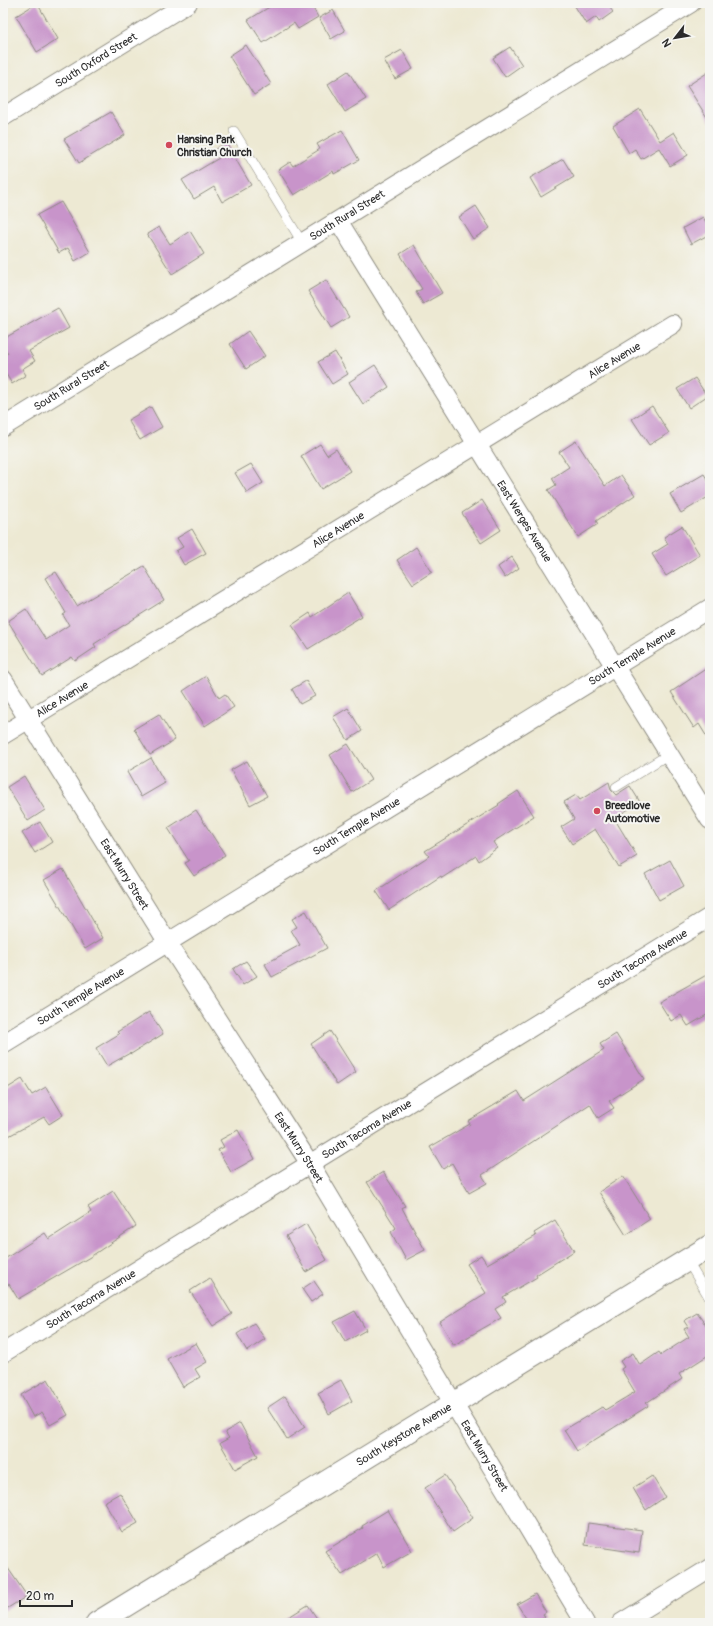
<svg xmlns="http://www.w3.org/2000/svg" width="713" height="1626" font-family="Pangolin,sans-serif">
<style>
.building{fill:#c894ca}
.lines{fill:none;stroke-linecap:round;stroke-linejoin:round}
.service-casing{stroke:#8c8a7f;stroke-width:10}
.minor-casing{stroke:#8c8a7f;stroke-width:20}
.secondary-casing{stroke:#8c8a7f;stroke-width:24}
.service{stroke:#fff;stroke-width:9}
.minor{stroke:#fff;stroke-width:18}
.secondary{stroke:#fff;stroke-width:22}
.poi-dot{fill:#d1495b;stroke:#f6f6f2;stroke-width:1.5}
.labels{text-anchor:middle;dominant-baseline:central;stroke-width:4;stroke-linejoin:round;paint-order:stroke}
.street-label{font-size:11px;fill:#2b2b2b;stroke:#f6f6f2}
.poi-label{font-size:11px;font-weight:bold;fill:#2b2b2b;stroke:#f6f6f2;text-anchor:start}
</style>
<rect width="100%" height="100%" fill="#f6f6f2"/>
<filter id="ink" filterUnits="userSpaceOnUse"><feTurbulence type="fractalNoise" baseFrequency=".025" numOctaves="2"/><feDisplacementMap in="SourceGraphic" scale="8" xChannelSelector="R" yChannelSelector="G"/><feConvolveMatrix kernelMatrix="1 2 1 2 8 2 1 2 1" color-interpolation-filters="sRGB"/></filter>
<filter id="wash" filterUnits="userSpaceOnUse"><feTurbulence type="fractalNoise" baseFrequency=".012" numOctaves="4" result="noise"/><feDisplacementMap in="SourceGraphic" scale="16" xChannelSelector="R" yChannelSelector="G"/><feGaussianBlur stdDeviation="0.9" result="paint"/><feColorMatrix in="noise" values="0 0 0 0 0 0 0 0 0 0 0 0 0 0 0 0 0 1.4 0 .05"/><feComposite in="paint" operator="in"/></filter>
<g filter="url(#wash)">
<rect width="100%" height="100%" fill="#ede9d3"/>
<g id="blocks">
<g class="building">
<path d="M37,3l21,36 -21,13 -21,-36z"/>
<path d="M276,3h34l8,14 -20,12 -4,-6 -31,20 -15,-23z"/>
<path d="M573,3h45l-8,5 3,4 -14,10 -3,-5 -10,7z"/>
<path d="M333,10l12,21 -14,8 -12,-21z"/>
<path d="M246,45l25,39 -17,11 -25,-39z"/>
<path d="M510,47l12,18 -17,12 -12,-19z"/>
<path d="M402,50l11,19 -18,10 -11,-19z"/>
<path d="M348,71l18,28 -21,13 -17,-28z"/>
<path d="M710,71v51l-23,-36z"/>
<path d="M640,109l20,32 14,-9 14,23 -18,11 -11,-18 -18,11 -6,-10 -6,4 -16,-27z"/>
<path d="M111,112l14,23 -46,28 -15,-24z"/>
<path d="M342,130l17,30 -25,14 -1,-3 -39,24 -16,-25 12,-8 3,4 27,-17 -3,-5z"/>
<path d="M226,143l25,42 -29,17 -8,-15 -20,12 -12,-19 37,-22 -5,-8z"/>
<path d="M563,159l11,18 -33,20 -11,-19z"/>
<path d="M61,202l29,50 -15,9 -7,-13 -9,5 -22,-38z"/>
<path d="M476,206l14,22 -17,11 -14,-22z"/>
<path d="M703,217l7,12v5l-19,10 -8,-16z"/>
<path d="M159,227l11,17 20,-13 14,23 -32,20 -25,-40z"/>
<path d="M414,245l28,48 -19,11 -7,-12 6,-3 -22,-35z"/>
<path d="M326,280l23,37 -18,11 -23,-37z"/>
<path d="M58,308l11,20 -40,23 6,10 -13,8 4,6 -14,9 -9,-15v-13l5,-3 -5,-9v-5z"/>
<path d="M248,331l17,25 -19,13 -16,-25z"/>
<path d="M335,352l13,22 -16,10 -14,-22z"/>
<path d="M375,365l14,22 -26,17 -14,-22z"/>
<path d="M695,378l12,18 -18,12 -12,-19z"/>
<path d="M652,406l17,27 -20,12 -17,-26z"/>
<path d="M151,407l11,20 -22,13 -12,-20z"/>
<path d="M576,441l29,45 16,-11 14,20 -39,26 2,3 -20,13 -30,-47 8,-5 -4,-7 17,-11 -10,-15z"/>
<path d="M320,444l7,11 9,-6 14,22 -29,18 -20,-33z"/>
<path d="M251,464l12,19 -16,10 -12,-20z"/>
<path d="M704,474l6,10v12l-29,17 -11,-19z"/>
<path d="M482,500l19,30 -20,13 -19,-30z"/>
<path d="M682,526l18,29 -34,21 -14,-22 16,-10 -4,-7z"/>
<path d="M192,529l14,24 -22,12 -8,-14 7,-4 -6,-9z"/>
<path d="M416,547l16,25 -19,12 -16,-24z"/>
<path d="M512,557l7,11 -14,10 -7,-11z"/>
<path d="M144,566l20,34 -70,44 2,3 -21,14 -3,-4 -30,19 -34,-55 18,-12 20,31 23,-15 -6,-10 3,-2 -21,-35 11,-6 21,34z"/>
<path d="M348,593l14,23 -54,33 -16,-24 18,-12 2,4z"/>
<path d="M710,666v76l-11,-18 -5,4 -23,-36z"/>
<path d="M206,676l13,22 6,-4 9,13 -29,19 -22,-35z"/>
<path d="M306,681l9,15 -15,8 -8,-15z"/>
<path d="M348,708l14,23 -14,9 -15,-23z"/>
<path d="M159,714l16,26 -25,15 -16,-26z"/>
<path d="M348,744l23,36 -19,12 -22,-37z"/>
<path d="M151,758l14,25 -24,14 -14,-25z"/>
<path d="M247,761l20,35 -17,9 -19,-35z"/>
<path d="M24,776l21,34 -17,11 -21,-34z"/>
<path d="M609,782l2,8 5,5 14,-9 10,16 -26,16 23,38 -18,11 -24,-38 -23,15 -11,-17 13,-8 -10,-17 12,-7 4,5z"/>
<path d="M518,791l16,25 -41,26 4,6 -18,13 -3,-5 -34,22 -1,-2 -52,34 -13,-19 53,-35 -4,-5 74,-46 -1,-1z"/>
<path d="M196,810l29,45 -31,21 -9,-13 4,-2 -21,-33z"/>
<path d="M40,822l12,20 -17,11 -13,-20z"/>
<path d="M670,860l14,26 -25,14 -14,-26z"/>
<path d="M63,869l40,69 -18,11 -41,-69z"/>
<path d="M306,911l21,37 -55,29 -7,-13 35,-19 -9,-15 6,-3 -5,-8z"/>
<path d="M246,961l11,15 -14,9 -10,-16z"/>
<path d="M710,973v40l-22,13 -7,-11 -10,6 -12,-19z"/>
<path d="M149,1012l14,22 -32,20 -1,-1 -23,13 -11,-18 23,-14 -2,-2z"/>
<path d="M330,1031l26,41 -19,13 -26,-41z"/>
<path d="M616,1034l28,45 -35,22 5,7 -16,10 -8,-14 -108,71 5,8 -18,10 -17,-30 -9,6 -13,-22 40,-23 -2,-3 50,-30 6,10 80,-51 -4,-6z"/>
<path d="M22,1079l10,16 14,-8 17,28 -14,9 -5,-7 -41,22v-48z"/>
<path d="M238,1130l16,29 -23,13 -13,-22 6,-3 -4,-7z"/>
<path d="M383,1172l22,34 -3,2 23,42 -19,10 -15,-28 5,-4 -29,-46z"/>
<path d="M623,1176l27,43 -24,16 -27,-43z"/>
<path d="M113,1191l23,35 -46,31 -72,42 -9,-15 -6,3v-27l42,-27 4,6 42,-27 -3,-5z"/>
<path d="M555,1220l19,31 -38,24 1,2 -34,20 3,5 -11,7 6,9 -47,27 -14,-23 46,-29 -19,-29 14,-9 6,9 49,-28 -2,-3z"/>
<path d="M306,1224l21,36 -21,12 -20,-36z"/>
<path d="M210,1278l22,36 -19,12 -23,-35z"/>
<path d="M314,1281l9,13 -12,8 -9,-13z"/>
<path d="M355,1311l11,19 -21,12 -11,-20z"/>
<path d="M697,1313l13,18v23l-31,20 3,5 -36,24 2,3 -71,45 -13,-21 38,-23 3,3 30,-18 -14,-23 3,-2 -4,-6 13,-8 7,12 19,-13 2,3 28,-18 -5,-8 4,-2 -4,-6z"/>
<path d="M254,1323l11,16 -18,12 -10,-17z"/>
<path d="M196,1343l11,19 -12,7 5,8 -17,10 -16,-28z"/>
<path d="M48,1379l20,36 -18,10 -8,-13 -9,5 -12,-22z"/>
<path d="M341,1380l11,21 -23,13 -11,-21z"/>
<path d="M285,1396l20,31 -18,12 -20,-31z"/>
<path d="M240,1423l18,33 -23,13 -15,-26 9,-5 -4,-6z"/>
<path d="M445,1475l28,43 -20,14 -28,-44z"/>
<path d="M652,1476l13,21 -19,13 -13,-22z"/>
<path d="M120,1493l18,30 -16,9 -18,-30z"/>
<path d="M388,1510l24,41 -28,16 -7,-14 -35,22 -17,-24 38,-23 -1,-2z"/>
<path d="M588,1523l54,7 -3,23 -54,-8z"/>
<path d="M3,1561l24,35 -24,15z"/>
<path d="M535,1594l11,18 -3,2 2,3 -9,6h-7l-12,-19z"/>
<path d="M308,1605l12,18h-41z"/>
</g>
</g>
</g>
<g filter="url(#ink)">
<use href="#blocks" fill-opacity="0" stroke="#8c8a7f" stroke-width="1"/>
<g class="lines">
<g class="service-casing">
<g id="service">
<path d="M234,131l69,113"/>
<path d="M616,787l53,-33"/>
<path d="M687,1260l23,39"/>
</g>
</g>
<g class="minor-casing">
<g id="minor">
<path id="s1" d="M3,117l185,-114"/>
<path id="s2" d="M339,222l371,598"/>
<path id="s3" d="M3,427l688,-424"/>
<path id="s4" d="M3,679l165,264 142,221 275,459"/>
<path id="s5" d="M3,735l670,-411"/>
<path id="s6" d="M3,1044l707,-436"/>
<path id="s7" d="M3,1353l707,-436"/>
<path d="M621,1623l89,-55"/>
</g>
</g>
<g class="secondary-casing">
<g id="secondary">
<path id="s8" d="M97,1623l613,-377"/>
</g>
</g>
<use href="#service" class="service"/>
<use href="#minor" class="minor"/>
<use href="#secondary" class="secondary"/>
</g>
</g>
<g class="poi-dot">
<circle cx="169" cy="145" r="4"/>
<circle cx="597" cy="811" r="4"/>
</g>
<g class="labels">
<g class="street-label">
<text stroke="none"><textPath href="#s1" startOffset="109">South Oxford Street</textPath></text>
<text stroke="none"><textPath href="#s3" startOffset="404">South Rural Street</textPath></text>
<text stroke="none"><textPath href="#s5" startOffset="717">Alice Avenue</textPath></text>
<text stroke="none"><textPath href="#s3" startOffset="80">South Rural Street</textPath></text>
<text stroke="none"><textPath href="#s2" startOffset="352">East Werges Avenue</textPath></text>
<text stroke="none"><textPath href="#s5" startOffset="393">Alice Avenue</textPath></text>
<text stroke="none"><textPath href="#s6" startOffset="739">South Temple Avenue</textPath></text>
<text stroke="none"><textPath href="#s5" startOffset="69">Alice Avenue</textPath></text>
<text stroke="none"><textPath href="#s6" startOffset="415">South Temple Avenue</textPath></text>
<text stroke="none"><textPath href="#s4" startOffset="230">East Murry Street</textPath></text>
<text stroke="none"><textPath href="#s7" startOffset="751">South Tacoma Avenue</textPath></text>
<text stroke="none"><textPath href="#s6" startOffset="91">South Temple Avenue</textPath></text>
<text stroke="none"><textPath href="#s7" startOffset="427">South Tacoma Avenue</textPath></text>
<text stroke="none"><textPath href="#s4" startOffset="554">East Murry Street</textPath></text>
<text stroke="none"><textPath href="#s7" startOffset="103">South Tacoma Avenue</textPath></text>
<text stroke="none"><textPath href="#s8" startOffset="360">South Keystone Avenue</textPath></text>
<text stroke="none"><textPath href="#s4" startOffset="914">East Murry Street</textPath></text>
</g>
<g class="poi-label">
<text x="177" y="139">Hansing Park<tspan x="177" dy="13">Christian Church</tspan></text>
<text x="605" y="805">Breedlove<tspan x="605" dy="13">Automotive</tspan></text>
</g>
</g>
<rect width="713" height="1626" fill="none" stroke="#f6f6f2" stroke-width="16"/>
<g transform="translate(675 38) rotate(239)" stroke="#f6f6f2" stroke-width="3" paint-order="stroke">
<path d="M0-3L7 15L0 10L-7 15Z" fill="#2b2b2b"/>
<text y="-6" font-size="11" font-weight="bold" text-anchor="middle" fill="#2b2b2b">N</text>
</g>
<path d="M20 1600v6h52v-6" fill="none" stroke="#2b2b2b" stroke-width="2"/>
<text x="26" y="1600" font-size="12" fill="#2b2b2b" stroke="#f6f6f2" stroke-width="3" paint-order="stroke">20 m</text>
</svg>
